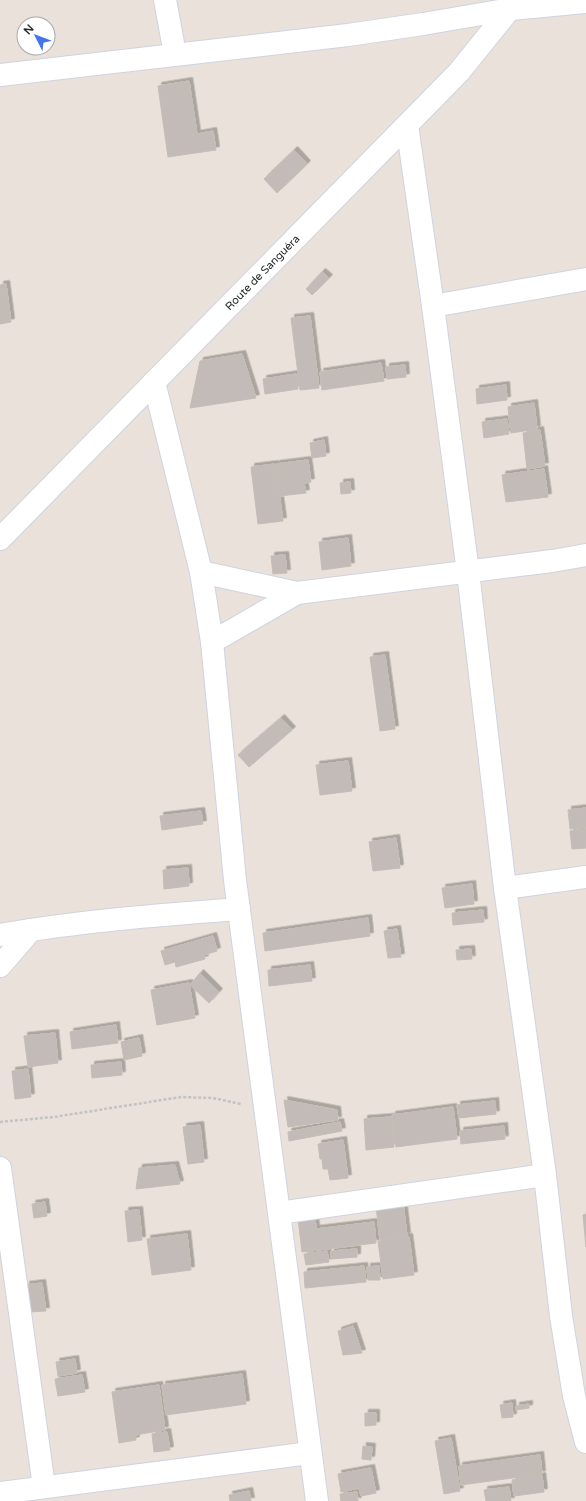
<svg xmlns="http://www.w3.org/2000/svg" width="586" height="1501" font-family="'Varela Round',sans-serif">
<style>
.building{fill:#c2bbb7;stroke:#c4bdb4;filter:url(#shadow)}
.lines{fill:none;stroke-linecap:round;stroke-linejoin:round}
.minor-casing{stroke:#cfd4e0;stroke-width:24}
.tertiary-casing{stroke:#cfd4e0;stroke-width:24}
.path{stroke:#c3c3c3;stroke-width:2.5;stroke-dasharray:3 2;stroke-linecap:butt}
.minor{stroke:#fff;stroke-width:22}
.tertiary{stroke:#fff;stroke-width:22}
.labels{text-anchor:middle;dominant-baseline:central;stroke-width:3;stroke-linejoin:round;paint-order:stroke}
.street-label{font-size:11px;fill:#282828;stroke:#fff}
</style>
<defs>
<filter id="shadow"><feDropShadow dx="3.5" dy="-3.5" stdDeviation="0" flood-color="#0004"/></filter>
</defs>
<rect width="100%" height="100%" fill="#e9e1da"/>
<g class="building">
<path d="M189,81l8,53 16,-3 3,19 -48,7 -10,-71z"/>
<path d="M294,150l13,14 -30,29 -13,-14z"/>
<path d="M322,272l7,6 -17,17 -6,-6z"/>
<path d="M6,284l5,38 -11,2v-39z"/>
<path d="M310,316l9,72 -19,2 -9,-72z"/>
<path d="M242,354l14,44 -66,10 10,-47z"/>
<path d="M381,363l3,18 -62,9 -2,-18z"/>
<path d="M405,365l1,12 -19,2 -1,-12z"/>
<path d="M296,374l2,15 -33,5 -2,-15z"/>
<path d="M506,385l1,15 -30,4 -1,-15z"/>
<path d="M534,403l3,26 -26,4 -3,-26z"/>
<path d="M507,419l2,15 -25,4 -2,-16z"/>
<path d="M540,430l5,36 -18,3 -4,-36z"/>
<path d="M324,440l2,16 -14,2 -2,-15z"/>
<path d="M308,460l3,22 -7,1 2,10 -26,3 -4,-32z"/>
<path d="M275,464l8,57 -25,3 -7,-57z"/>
<path d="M544,469l4,28 -42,5 -4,-27z"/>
<path d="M350,482l1,11 -10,1 -1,-11z"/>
<path d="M348,538l3,28 -29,4 -3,-28z"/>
<path d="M285,555l2,18 -14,1 -2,-18z"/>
<path d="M385,655l10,74 -15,2 -10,-74z"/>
<path d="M281,718l11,12 -43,37 -11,-12z"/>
<path d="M348,761l4,30 -32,4 -4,-30z"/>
<path d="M586,808v19l-16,2 -2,-19z"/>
<path d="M201,811l2,13 -41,6 -2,-14z"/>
<path d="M586,829v19l-14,1 -2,-18z"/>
<path d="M396,838l4,30 -27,3 -4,-29z"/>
<path d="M188,868l1,18 -25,3 -1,-19z"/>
<path d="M472,884l2,20 -29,4 -3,-20z"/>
<path d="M483,910l1,12 -31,3 -1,-12z"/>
<path d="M368,918l2,18 -105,15 -2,-18z"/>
<path d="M397,929l4,28 -13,1 -4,-27z"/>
<path d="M213,936l4,15 -13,4 1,4 -29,8 -1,-5 -10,3 -4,-14z"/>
<path d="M471,949l1,10 -15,1 -1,-10z"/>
<path d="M310,965l2,16 -43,5 -1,-16z"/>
<path d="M200,973l19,19 -10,11 -19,-18z"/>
<path d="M189,983l6,35 -38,7 -6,-35z"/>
<path d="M116,1025l2,18 -46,6 -2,-17z"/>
<path d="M55,1033l3,30 -30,4 -4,-31z"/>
<path d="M139,1038l3,18 -18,4 -3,-18z"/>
<path d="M121,1062l1,13 -30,3 -1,-13z"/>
<path d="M28,1069l3,28 -16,2 -3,-28z"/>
<path d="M284,1100l53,10 1,10 -50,7z"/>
<path d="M495,1101l1,13 -37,4 -2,-13z"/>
<path d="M453,1107l4,32 -61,8 -4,-32z"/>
<path d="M391,1117l3,30 -28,3 -2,-31z"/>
<path d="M340,1122l2,9 -53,10 -1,-9z"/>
<path d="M200,1125l4,37 -16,2 -5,-37z"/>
<path d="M504,1126l1,13 -44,5 -1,-13z"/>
<path d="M343,1140l5,38 -18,2 -2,-11h-5l-1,-10h-2l-2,-15z"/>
<path d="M175,1165l5,19 -44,5 3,-21z"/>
<path d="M45,1202l2,14 -13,2 -2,-14z"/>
<path d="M403,1203l4,33 -27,4 -4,-34z"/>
<path d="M139,1210l3,30 -14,2 -3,-31z"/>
<path d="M586,1214v33l-3,-32z"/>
<path d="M315,1216l1,13 58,-7 2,21 -74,9 -4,-34z"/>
<path d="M187,1234l4,36 -39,5 -5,-36z"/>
<path d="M409,1237l5,38 -31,4 -5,-38z"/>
<path d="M357,1249v8l-26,2v-8z"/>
<path d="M327,1251l2,11 -23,3 -2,-11z"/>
<path d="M364,1266l2,16 -61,6 -1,-16z"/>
<path d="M379,1266l1,14h-12l-1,-13z"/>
<path d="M42,1283l4,28 -17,1 -3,-27z"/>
<path d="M353,1326l9,27 -19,2 -5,-24z"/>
<path d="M75,1359l2,14 -19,3 -2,-14z"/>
<path d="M242,1374l4,30 -80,11 -4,-30z"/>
<path d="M82,1375l3,17 -27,4 -3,-17z"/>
<path d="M159,1385l6,45 -30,5 1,5 -17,3 -7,-51z"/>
<path d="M512,1403l1,14 -11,1 -2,-13z"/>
<path d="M529,1404v4l-13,2v-4z"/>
<path d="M365,1413h11v12l-11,1z"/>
<path d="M167,1432l3,18 -16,2 -2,-18z"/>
<path d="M451,1438l9,53 -16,3 -9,-53z"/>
<path d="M363,1446l9,1 -1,13 -9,-1z"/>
<path d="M540,1455l2,19 -81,11 -2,-19z"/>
<path d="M371,1468l5,25 -15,3 -2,-8 -18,4 -3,-18z"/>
<path d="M542,1476l2,16 -30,4 -2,-16z"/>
<path d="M509,1487l2,14h-25l-2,-11z"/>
<path d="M249,1491l2,10h-21l-1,-6z"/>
<path d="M357,1492l1,9h-17l-1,-7z"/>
</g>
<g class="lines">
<g class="minor-casing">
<g id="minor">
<path d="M165,0l10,54"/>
<path d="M0,75l348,-40 75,-11 88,-15 75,-7"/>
<path d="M407,125l26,181 35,266 37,316 40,287 16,141 13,80 12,46"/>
<path d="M433,306l153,-27"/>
<path d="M154,382l47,190 11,70 23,238 82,621"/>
<path d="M201,572l96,21 255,-32 34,-6"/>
<path d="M212,642l85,-49"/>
<path d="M505,888l81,-11"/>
<path d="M0,935c79,-14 159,-20 239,-26"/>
<path d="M0,966l31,-36"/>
<path d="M0,1168l44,319"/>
<path d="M279,1213l266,-38"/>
<path d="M0,1493l310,-40"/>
</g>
</g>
<g class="tertiary-casing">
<g id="tertiary">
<path id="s1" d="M0,539l459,-467 58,-72"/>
</g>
</g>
<path class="path" d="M0,1122l54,-5 127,-20 32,1 28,6"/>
<use href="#minor" class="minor"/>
<use href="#tertiary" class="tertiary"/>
</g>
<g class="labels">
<g class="street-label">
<text stroke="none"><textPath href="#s1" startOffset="374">Route de Sanguéra</textPath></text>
</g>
</g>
<g transform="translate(36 36) rotate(312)"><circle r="19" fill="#ffffff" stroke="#a9a9a9"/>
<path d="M0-3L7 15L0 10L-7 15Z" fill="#4275ee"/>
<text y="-6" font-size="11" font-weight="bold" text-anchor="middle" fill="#282828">N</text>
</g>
</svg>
